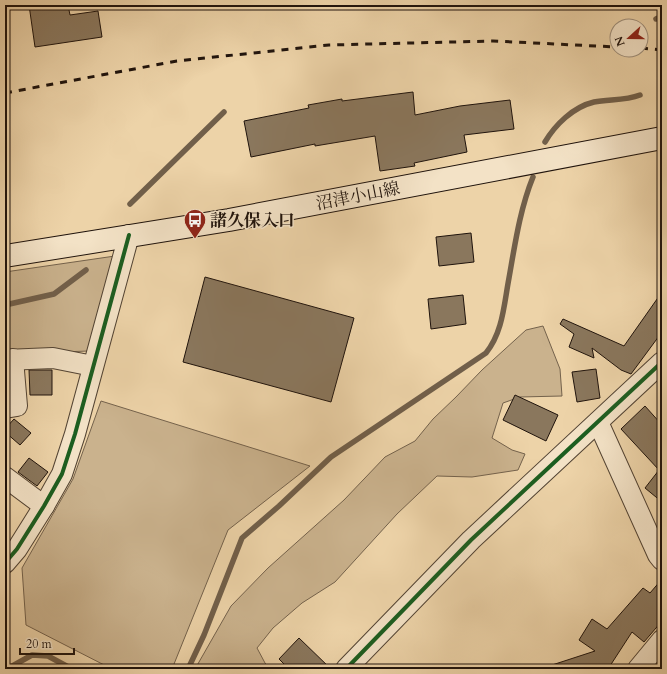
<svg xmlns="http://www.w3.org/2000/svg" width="667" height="674" font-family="Cardo,'Noto Serif JP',serif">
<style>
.green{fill:#cab28d;stroke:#74624c}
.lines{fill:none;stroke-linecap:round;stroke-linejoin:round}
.stream{stroke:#715f4a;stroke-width:5.5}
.building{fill:#8a775d;stroke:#1f130c}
.street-casing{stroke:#524333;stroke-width:22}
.secondary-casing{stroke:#1f130c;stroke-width:24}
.street{stroke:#f3e2c6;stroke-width:20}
.secondary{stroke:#f3e2c6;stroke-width:22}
.rail{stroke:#1f130c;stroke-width:3;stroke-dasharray:7 7;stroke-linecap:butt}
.cycleway-casing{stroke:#f3e2c6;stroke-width:6}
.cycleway{stroke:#1b5e20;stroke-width:4}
.labels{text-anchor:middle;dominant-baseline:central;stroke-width:3;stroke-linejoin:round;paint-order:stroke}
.street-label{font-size:17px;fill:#1f130c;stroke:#f3e2c6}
.poi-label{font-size:17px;font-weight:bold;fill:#1f130c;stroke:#f3e2c6;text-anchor:start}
</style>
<rect width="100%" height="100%" fill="#edd3a8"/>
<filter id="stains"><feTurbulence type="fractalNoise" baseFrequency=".005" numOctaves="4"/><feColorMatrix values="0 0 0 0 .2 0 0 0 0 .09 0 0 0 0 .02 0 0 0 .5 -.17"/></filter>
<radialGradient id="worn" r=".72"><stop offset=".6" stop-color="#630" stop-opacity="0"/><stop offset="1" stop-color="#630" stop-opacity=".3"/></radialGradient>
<g class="green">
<path d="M115,256l-26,95 -84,3v-82z"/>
<path d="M543,326l17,43 2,27 -42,1 -17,6 -11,35 20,12 13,4 -7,16 -46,7 -35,-1 -40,38 -62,68 -33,21 -29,25 -16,20 8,15 5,6h-75l36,-63 37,-38 76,-68 41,-43 30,-16 18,-22 23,-22 26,-27 44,-40z"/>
<path d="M101,401l209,65 -82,64 -56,139h-60l-86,-44 -4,-57 51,-89z"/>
</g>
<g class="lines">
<g class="stream">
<path d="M656,19l6,-3"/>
<path d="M545,142c10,-17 28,-35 49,-40 15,-3 31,-1 46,-7"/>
<path d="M130,204l94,-92"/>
<path d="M5,305l49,-11 32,-24"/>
<path d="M7,669l25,-14 16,1 24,13"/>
<path d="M188,669l16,-34 38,-97 37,-32 52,-49 155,-104c17,-21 18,-49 23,-75 6,-34 11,-69 24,-101"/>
</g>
</g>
<g class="building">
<path d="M29,5h39l2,10 28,-4 4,26 -67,10z"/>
<path d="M413,92l2,23 45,-9 50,-6 4,29 -50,6 3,17 -53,11 1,3 -35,5 -5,-35 -60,10v-2l-64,13 -7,-36 65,-13 -1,-3 34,-6v2z"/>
<path d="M471,233l3,29 -35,4 -3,-29z"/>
<path d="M205,277l149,41 -23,84 -148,-40z"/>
<path d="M662,292v40l-31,42 -10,-4 -29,-22 2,10 -25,-11 5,-13 -14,-10 3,-5 61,27z"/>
<path d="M463,295l3,29 -35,5 -3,-30z"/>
<path d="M596,369l4,29 -23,4 -5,-30z"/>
<path d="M29,370h23v25h-22z"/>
<path d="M515,395l43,20 -12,26 -43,-21z"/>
<path d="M645,406l17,19v77l-17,-14 14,-18 -38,-41z"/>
<path d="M14,419l17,14 -11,12 -15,-13v-3z"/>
<path d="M29,458l19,14 -11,14 -19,-14z"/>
<path d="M662,579v42l-18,21 -12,-10 -24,37h-59v-3l46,-15 -16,-11 13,-21 15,10 36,-41 7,5z"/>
<path d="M299,638l32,31h-42l-10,-10z"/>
</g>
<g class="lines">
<g class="street-casing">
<g id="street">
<path d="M5,360l48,-2 40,8"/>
<path d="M5,408l12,-2 -4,-47"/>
<path d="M598,422l60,133 4,5"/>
<path d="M5,477l39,29"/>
<path d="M5,563l12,-14 27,-43 18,-32 13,-40 54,-199"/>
<path d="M346,669l125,-129 191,-178"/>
<path d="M638,669l24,-29"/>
</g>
</g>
<g class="secondary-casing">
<path id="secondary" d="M5,256l224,-36 433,-82"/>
</g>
<use href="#street" class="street"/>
<use href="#secondary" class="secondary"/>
<g class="rail">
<path d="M641,48l21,2"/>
<path d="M5,93l172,-32 152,-16 164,-4 124,6"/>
</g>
<g class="cycleway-casing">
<g id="cycleway">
<path d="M5,563l12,-14 27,-43 18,-32 13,-40 54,-199"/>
<path d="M346,669l125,-129 191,-178"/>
</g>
</g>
<use href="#cycleway" class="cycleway"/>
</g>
<defs>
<g id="bus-pin" transform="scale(1.15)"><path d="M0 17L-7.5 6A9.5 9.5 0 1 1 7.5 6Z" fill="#8f2418" stroke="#f3e2c6"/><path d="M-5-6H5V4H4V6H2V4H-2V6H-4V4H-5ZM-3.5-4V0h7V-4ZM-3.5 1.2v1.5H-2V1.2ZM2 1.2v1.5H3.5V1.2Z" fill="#fff"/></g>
</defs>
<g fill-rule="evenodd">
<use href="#bus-pin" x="195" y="220"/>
</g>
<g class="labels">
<g class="street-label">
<text transform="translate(358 196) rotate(-11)">沼津小山線</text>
</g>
<g class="poi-label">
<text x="210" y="220">諸久保入口</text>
</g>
</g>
<rect width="667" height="674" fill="none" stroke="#edd3a8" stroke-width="20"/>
<rect x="6" y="6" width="655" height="662" fill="none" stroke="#1f130c" stroke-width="2"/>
<rect x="10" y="10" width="647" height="654" fill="none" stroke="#1f130c"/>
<g transform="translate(629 38) rotate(249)"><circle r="19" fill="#f3e2c6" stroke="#9e8f7c"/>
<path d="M0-3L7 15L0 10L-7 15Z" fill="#8f2418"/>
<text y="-6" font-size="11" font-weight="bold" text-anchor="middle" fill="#1f130c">N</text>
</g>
<path d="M20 648v6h54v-6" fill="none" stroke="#1f130c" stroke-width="2"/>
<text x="26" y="648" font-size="12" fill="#1f130c" stroke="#f3e2c6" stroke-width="3" paint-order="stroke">20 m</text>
<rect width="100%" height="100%" filter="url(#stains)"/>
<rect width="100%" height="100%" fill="url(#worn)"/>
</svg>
